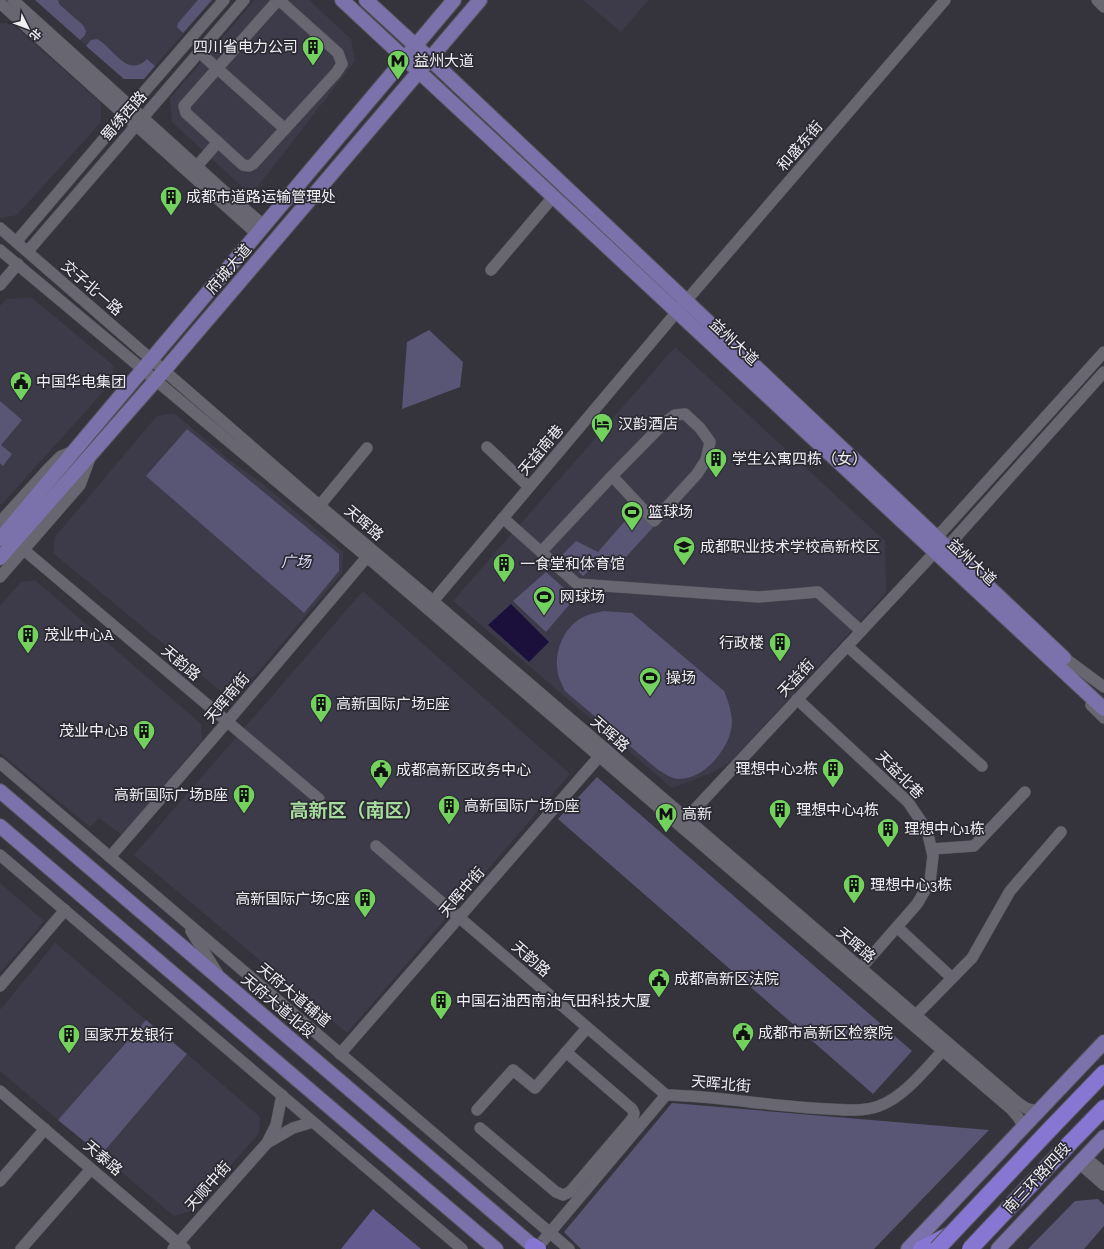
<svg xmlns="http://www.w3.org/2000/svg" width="1104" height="1249" font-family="'Zilla Slab','Noto Sans SC',serif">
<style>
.built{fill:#3d3b4a}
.green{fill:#595574}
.forest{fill:#635b8f}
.water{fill:#1b0f3c}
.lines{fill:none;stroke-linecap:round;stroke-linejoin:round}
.minor-casing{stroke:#53535a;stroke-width:12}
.major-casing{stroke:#53535a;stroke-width:16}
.highway-casing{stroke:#53535a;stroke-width:18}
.minor{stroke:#686771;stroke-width:11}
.major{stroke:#7b71ab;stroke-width:14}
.highway{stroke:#8777d2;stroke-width:16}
.highway-bridge-casing{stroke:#53535a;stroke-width:18;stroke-linecap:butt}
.highway-bridge{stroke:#8777d2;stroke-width:16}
.labels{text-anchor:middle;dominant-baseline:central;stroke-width:3.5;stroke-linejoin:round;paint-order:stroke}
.poi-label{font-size:15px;fill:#eeeef3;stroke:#2b2a33;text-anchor:start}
.street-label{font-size:15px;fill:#eeeef3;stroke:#2b2a33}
.park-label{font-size:15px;font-style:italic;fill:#dddafa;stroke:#2b2a33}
.district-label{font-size:19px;font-weight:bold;fill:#a8dc9e;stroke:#2b2a33}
</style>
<rect width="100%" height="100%" fill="#35343d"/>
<g class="built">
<path d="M35,0h177l-68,79h-20z"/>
<path d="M255,0h54l42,39 4,22 -104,134 -79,-73 -2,-24z"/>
<path d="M583,0h65l-27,32z"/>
<path d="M0,23h11l90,80v19l-84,93 -16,3 -1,-1z"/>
<path d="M32,298l82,68 -2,16 -109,121 -3,1v-198l6,-7z"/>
<path d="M675,347l210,194 1,52 -155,168 -19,12 -40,15 -219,-187z"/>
<path d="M174,413l54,46 36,26 79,67 -1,21 -103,121 -16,-1 -170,-140 2,-16 102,-121z"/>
<path d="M35,580l166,144 1,16 -80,95 -23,-17 -9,9 -90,-74v-147l21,-24z"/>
<path d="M363,591l207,183 -223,259 -213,-178z"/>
<path d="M0,883l44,38 -44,52z"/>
<path d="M55,943l91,77 -88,100 -58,-49v-61z"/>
<path d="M187,1054l73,63 -1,16 -68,78 -17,5 -73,-61z"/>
</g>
<g class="green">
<path d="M35,0h23l1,4 24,21 3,6 -1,4 -5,5z"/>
<path d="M198,0h14l-29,33 -6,-6 1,-4z"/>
<path d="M97,39c17,9 30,40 50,20l8,7 -11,13h-20l-38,-33 5,-6z"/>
<path d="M429,330l34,32 -3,25 -58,22 5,-67z"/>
<path d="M0,401l22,19 -21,25 11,9 -9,12 -3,-3z"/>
<path d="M187,429l152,125v17l-35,42 -158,-137z"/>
<path d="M639,505l18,18 -43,47 -13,-11 -18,17 -21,-21 14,-14 22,11z"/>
<path d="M546,572l29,26 -29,34 -33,-31z"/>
<path d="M603,611l29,2 92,78c4,10 8,21 8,32 -1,25 -31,62 -59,55 -5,-2 -11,-6 -16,-9l-92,-78c-2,-5 -6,-12 -7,-17 -5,-23 7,-51 30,-59 5,-2 10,-2 15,-4z"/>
<path d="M597,777l315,274 -39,43 -315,-275z"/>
<path d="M146,1020l41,34 -86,101 -43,-35z"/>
<path d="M672,1103l317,27 -115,119h-293l-17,-17z"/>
<path d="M1098,1199l6,6v21l-20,23h-56l47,-48z"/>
</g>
<path class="forest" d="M373,1209l48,40h-80z"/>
<path class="water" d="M511,604l38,38 -20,20 -41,-37z"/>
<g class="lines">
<g class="minor-casing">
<g id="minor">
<path d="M13,0l222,201 30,25"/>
<path d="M278,0l-94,106 2,7 57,52 6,1 4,-2 83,-91 6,-9 -4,-11 -59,-53"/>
<path d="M1097,0l7,7"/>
<path d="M0,3l258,232"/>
<path d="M199,52l86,77"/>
<path d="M197,166l21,-24"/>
<path d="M0,228l320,278 113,95 584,501c8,6 13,10 24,7"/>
<path d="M16,242l115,-135 93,-107"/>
<path d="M0,250l367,307 312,268 332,284 7,8 6,10"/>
<path d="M28,251l216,-251"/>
<path d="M491,270l62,-73"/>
<path d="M0,285l18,-21"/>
<path d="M487,447l42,40"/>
<path d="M316,510l51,-62"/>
<path d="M503,518l74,66 182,13 59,-5 43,39"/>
<path d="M0,522l48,-53 13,-13 10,-4"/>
<path d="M936,545l1,-8 167,-185"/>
<path d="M24,550l295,249"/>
<path d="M541,552l71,-76 51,-52 12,-9 10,-1 15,14 10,14 -4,18 -9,14 -43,47 -42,-45"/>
<path d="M0,577l80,-92 10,-27"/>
<path d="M429,606l257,-305 259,-301"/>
<path d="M847,646l135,120"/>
<path d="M1066,659l38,28"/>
<path d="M797,699l111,103 19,28 6,26 -3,26 -13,22 -56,64"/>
<path d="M1091,705l13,13"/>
<path d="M0,763l569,486"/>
<path d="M681,824l255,-273 11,-4 157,-175"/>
<path d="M376,846l290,249"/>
<path d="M932,849l42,-3 51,-54"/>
<path d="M0,855l462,394"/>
<path d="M110,857l117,-135 140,-165"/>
<path d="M897,927l55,51"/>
<path d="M191,931l27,43"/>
<path d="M0,986l65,-76"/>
<path d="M916,1015l56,-57 38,-67 51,-59"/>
<path d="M340,1054l264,-303"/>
<path d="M0,1091l185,158"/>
<path d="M282,1095l-6,30 -9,18 26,-15 20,-6"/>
<path d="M666,1095c55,1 108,12 162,14 16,1 35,3 51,-3 27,-10 49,-40 68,-60"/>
<path d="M477,1110l36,-40 22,18 52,-60"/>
<path d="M480,1128l76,64 7,3 7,-3 63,-74 1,-5 -2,-4 -66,-57"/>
<path d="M1085,1157l19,16"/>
<path d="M1079,1163l25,22"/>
<path d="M0,1181l45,-52"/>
<path d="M21,1249l70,-80"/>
<path d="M173,1249l94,-106"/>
<path d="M536,1249l130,-154"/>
</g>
</g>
<g class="major-casing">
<g id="major">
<path d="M342,0l762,709"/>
<path d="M366,0l64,59 634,599"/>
<path d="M0,539l454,-539"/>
<path d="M0,558l156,-178 324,-380"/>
<path d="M0,791l533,455"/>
<path d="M0,826l496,423"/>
<path d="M908,1249l196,-207"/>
<path d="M998,1249l106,-112"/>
</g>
</g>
<g class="highway-casing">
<g id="highway">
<path d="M1052,1127l52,-54"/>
<path d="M1070,1143l34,-35"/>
<path d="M921,1249l30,-15"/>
</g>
</g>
<use href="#minor" class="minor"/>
<use href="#major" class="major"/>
<use href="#highway" class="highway"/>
<g class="highway-bridge-casing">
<g id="highway-bridge">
<path d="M533,1246l5,3"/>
<path d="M937,1249l115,-122"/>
<path d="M970,1249l100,-106"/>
</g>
</g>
<use href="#highway-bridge" class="highway-bridge"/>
</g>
<defs>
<g id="building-pin" transform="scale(1.15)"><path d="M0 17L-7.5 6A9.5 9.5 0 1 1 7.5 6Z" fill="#72d25d" stroke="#2b2a33"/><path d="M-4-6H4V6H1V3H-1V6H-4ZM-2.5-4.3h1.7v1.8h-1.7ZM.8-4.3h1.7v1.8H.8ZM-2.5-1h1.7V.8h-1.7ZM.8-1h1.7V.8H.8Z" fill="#111"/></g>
<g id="metro-pin" transform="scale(1.15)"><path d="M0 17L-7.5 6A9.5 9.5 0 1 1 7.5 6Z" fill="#72d25d" stroke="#2b2a33"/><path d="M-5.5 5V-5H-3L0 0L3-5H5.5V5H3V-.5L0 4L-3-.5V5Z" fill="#111"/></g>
<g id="civic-pin" transform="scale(1.15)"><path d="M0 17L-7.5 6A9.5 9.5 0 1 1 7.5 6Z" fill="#72d25d" stroke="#2b2a33"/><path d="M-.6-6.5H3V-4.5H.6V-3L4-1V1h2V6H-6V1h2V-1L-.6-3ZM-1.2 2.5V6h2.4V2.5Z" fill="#111"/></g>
<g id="hotel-pin" transform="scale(1.15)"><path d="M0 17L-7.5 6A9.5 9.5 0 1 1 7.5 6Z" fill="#72d25d" stroke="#2b2a33"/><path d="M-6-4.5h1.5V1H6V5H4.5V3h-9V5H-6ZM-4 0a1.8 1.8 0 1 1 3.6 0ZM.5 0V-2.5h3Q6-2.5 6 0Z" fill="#111"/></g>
<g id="stadium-pin" transform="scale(1.15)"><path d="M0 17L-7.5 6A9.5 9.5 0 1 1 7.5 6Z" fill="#72d25d" stroke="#2b2a33"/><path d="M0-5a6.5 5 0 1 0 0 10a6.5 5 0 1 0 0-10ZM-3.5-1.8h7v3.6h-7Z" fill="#111"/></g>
<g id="school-pin" transform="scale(1.15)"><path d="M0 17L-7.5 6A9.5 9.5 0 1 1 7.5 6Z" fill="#72d25d" stroke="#2b2a33"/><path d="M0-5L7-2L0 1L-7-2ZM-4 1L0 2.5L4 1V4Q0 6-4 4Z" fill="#111"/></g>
</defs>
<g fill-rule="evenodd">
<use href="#building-pin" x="313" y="47"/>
<use href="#metro-pin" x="398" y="61"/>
<use href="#building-pin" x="171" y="197"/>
<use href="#civic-pin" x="21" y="382"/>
<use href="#hotel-pin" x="602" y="424"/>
<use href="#building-pin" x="716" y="459"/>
<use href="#stadium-pin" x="632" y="512"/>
<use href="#school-pin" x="684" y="547"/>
<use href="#building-pin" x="504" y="564"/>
<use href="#stadium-pin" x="544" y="597"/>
<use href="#building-pin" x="28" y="635"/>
<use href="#building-pin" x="780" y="643"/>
<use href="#stadium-pin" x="650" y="678"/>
<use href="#building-pin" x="321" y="704"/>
<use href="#building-pin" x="144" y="731"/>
<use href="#building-pin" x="833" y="769"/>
<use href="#civic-pin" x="381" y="770"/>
<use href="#building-pin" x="244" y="795"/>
<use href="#building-pin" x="449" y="806"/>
<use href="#building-pin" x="780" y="810"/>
<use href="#metro-pin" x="666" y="814"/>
<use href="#building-pin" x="888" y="829"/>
<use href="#building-pin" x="854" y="885"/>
<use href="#building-pin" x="365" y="899"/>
<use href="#civic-pin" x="659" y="979"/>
<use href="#building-pin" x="441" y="1001"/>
<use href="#civic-pin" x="743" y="1033"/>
<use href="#building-pin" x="69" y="1035"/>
</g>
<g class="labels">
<g class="poi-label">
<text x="298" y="47" text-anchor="end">四川省电力公司</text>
<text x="414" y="61">益州大道</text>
<text x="186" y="197">成都市道路运输管理处</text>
<text x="36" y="382">中国华电集团</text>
<text x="618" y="424">汉韵酒店</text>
<text x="732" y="459">学生公寓四栋（女）</text>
<text x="648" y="512">篮球场</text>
<text x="700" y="547">成都职业技术学校高新校区</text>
<text x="520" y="564">一食堂和体育馆</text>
<text x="560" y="597">网球场</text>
<text x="44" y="635">茂业中心A</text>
<text x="764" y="643" text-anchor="end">行政楼</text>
<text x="666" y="678">操场</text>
<text x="336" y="704">高新国际广场E座</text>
<text x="128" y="731" text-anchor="end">茂业中心B</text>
<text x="818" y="769" text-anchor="end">理想中心2栋</text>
<text x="396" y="770">成都高新区政务中心</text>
<text x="228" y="795" text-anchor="end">高新国际广场B座</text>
<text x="464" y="806">高新国际广场D座</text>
<text x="796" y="810">理想中心4栋</text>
<text x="682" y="814">高新</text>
<text x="904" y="829">理想中心1栋</text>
<text x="870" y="885">理想中心3栋</text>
<text x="350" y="899" text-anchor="end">高新国际广场C座</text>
<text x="674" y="979">成都高新区法院</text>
<text x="456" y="1001">中国石油西南油气田科技大厦</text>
<text x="758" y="1033">成都市高新区检察院</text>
<text x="84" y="1035">国家开发银行</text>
</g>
<g class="street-label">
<text transform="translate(124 116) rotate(-49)">蜀绣西路</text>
<text transform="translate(800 146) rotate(-49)">和盛东街</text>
<text transform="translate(229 269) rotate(-49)">府城大道</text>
<text transform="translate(92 288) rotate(41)">交子北一路</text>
<text transform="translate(734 342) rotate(43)">益州大道</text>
<text transform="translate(541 450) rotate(-50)">天益南巷</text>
<text transform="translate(364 523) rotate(40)">天晖路</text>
<text transform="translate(972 562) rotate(43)">益州大道</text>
<text transform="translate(181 663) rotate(40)">天韵路</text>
<text transform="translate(796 678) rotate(-47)">天益街</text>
<text transform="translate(227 698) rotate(-50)">天晖南街</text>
<text transform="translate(610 734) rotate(41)">天晖路</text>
<text transform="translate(900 775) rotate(45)">天益北巷</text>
<text transform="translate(462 892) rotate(-49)">天晖中街</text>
<text transform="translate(856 945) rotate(40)">天晖路</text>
<text transform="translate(531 959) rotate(41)">天韵路</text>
<text transform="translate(294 995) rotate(40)">天府大道辅道</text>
<text transform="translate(278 1006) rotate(40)">天府大道北段</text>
<text transform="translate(721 1084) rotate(5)">天晖北街</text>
<text transform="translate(103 1158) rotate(40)">天泰路</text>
<text transform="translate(1037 1178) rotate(-47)">南三环路四段</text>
<text transform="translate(208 1186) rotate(-48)">天顺中街</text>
</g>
<g class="park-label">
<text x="296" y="562">广场</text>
</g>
<g class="district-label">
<text x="356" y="810">高新区（南区）</text>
</g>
</g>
<g transform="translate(28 28) rotate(132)" stroke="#2b2a33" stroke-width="3" paint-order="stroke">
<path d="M0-3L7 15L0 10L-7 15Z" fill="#eeeef3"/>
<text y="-6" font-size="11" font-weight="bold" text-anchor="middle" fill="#eeeef3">北</text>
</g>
</svg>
